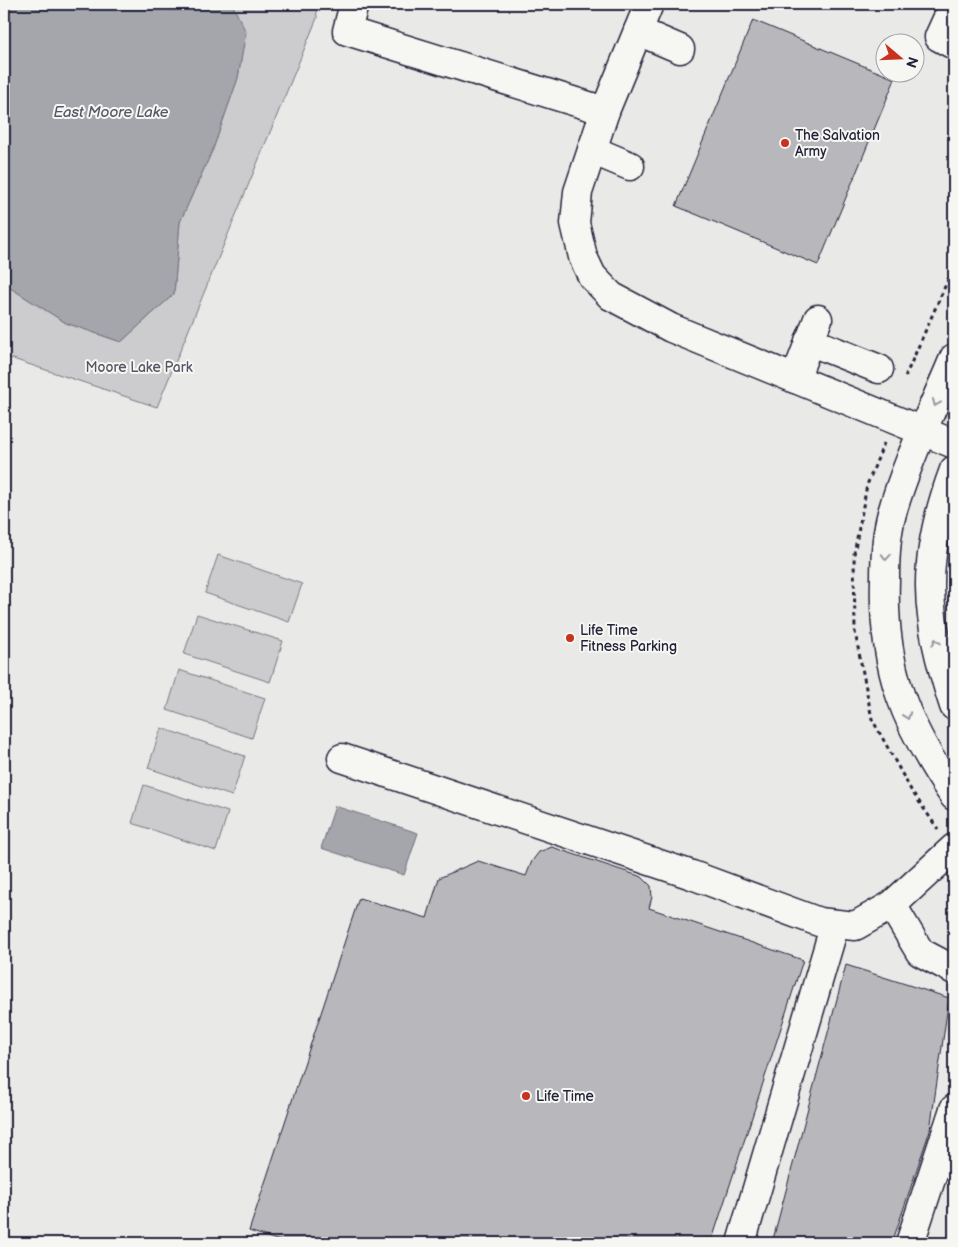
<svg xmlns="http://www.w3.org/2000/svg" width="958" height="1247" font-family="'Balsamiq Sans',sans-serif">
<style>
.green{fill:#ccccce;stroke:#777784}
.water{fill:#a5a5ac;stroke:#71717f}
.building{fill:#b8b8bc;stroke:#22223b}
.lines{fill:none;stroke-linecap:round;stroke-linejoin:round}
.minor-casing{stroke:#22223b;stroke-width:31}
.path{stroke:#22223b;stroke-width:3;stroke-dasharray:4 4;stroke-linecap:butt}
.minor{stroke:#f6f6f2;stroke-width:28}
.oneway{stroke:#9797a0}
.poi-dot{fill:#c8321e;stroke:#f6f6f2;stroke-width:2}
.labels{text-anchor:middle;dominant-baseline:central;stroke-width:4;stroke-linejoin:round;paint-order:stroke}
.poi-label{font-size:14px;fill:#22223b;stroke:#f6f6f2;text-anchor:start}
.park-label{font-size:14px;fill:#555567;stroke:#f6f6f2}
.water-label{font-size:15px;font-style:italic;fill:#565668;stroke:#f6f6f2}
</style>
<rect width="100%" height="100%" fill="#e9e9e7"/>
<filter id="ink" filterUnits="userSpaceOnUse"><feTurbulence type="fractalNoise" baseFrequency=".02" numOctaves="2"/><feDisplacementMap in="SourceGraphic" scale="10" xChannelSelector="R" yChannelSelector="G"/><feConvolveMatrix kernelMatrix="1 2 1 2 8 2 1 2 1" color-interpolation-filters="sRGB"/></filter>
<g filter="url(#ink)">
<g class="green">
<path d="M232,4h84l1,14 -160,389 -153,-51v-72l62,39 55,19 53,-48 6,-72 33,-73 25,-71 7,-45z"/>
<path d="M218,555l84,29 -13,38 -84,-29z"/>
<path d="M197,614l86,27 -13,41 -86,-28z"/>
<path d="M179,670l86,28 -13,40 -85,-28z"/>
<path d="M161,728l84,28 -13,40 -84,-28z"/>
<path d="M144,785l84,27 -12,39 -84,-28z"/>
</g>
<g class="water">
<path d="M4,4h228l14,28 -8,46 -25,71 -33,73 -6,72 -53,48 -55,-19 -62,-39z"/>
<path d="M335,806l83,27 -14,42 -83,-27z"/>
</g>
<g class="building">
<path d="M753,20l142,59 -77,186 -142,-59z"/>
<path d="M552,847l90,30 9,9 1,11 -3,11 154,52 -92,283h-425l-37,-12 110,-333 68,20 12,-40 39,-17 48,15 6,-15 7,-9z"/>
<path d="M846,965l103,33 -19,132 -38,113h-120z"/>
</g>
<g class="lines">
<g class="minor-casing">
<g id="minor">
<path d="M354,4l-7,27 258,80"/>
<path d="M649,4l-44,107 -27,81 -3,31 8,34 9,19 19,20 60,32 283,116"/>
<path d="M954,4l-15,33 15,8"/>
<path d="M638,31l42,18"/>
<path d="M592,150l38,16"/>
<path d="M809,341l70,28"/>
<path d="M954,358c-21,51 -47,102 -62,155 -6,21 -7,45 -7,67 -3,89 20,144 69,216"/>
<path d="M795,379l23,-60"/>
<path d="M954,470c-34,91 -30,144 0,236"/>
<path d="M342,758l350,117 127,47 36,4 37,-21"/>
<path d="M954,848l-62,57 28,47 34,18"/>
<path d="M741,1243l94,-319"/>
<path d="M910,1243l44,-134"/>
</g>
</g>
<g class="path">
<path d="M905,377l49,-111"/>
<path d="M884,443l-17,42 -13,69 1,78 17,87 39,71 27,39"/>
<path d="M4,1239l7,4"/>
</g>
<use href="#minor" class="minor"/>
</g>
<defs><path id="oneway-chevron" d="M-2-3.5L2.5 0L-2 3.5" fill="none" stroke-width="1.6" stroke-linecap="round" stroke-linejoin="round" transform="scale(1.25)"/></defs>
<g class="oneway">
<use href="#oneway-chevron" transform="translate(936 403) rotate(112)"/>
<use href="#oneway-chevron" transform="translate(886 557) rotate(94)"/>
<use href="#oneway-chevron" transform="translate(936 642) rotate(-103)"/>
<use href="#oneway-chevron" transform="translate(907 716) rotate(70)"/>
</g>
</g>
<g class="poi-dot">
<circle cx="785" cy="143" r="5"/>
<circle cx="570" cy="638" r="5"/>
<circle cx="526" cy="1096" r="5"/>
</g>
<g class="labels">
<g class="poi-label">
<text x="795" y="135">The Salvation<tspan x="795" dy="16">Army</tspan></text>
<text x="580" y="630">Life Time<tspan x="580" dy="16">Fitness Parking</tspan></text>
<text x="536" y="1096">Life Time</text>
</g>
<g class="park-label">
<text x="139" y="367">Moore Lake Park</text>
</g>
<g class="water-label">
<text x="111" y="112">East Moore Lake</text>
</g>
</g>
<rect width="958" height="1247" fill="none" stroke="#f6f6f2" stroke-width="20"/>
<rect x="10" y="10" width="938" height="1227" fill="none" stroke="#22223b" stroke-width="2" filter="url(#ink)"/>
<g transform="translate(900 58) rotate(109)"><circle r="24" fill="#f6f6f2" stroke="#a1a1a9"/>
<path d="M0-4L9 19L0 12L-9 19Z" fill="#c8321e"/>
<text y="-8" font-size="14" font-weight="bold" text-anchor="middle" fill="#22223b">N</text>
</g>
</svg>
